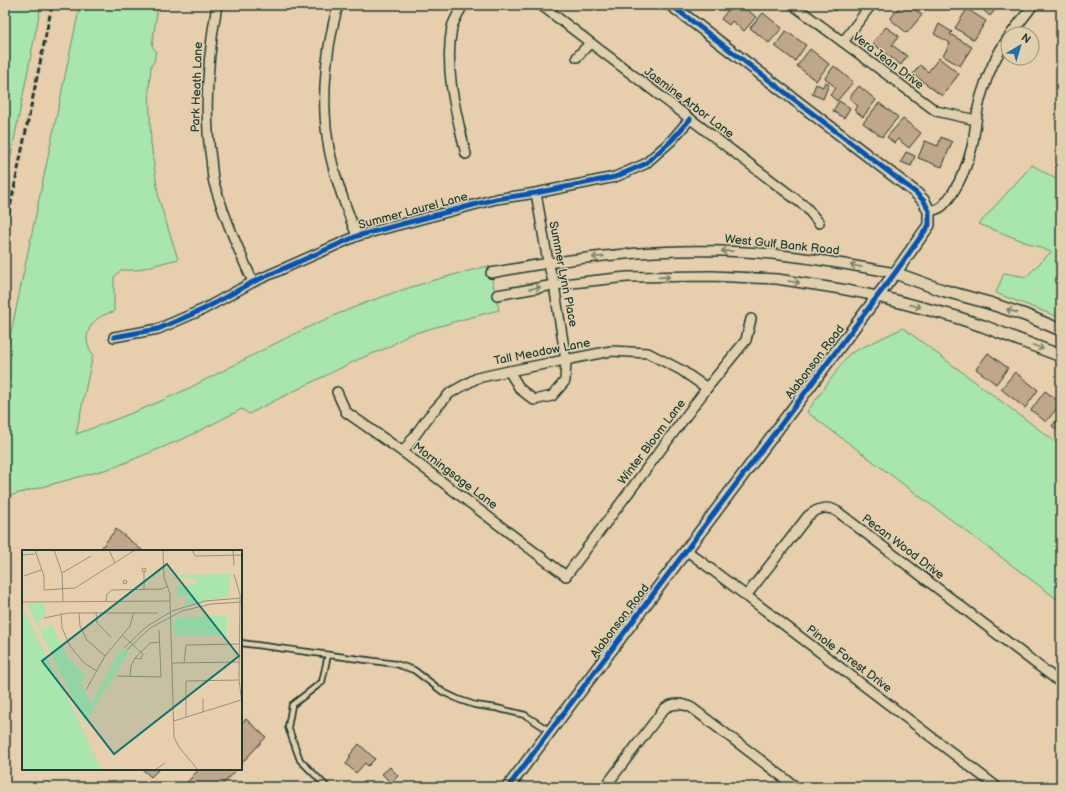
<svg xmlns="http://www.w3.org/2000/svg" width="1066" height="792" font-family="'Balsamiq Sans',sans-serif">
<style>
.green{fill:#a8e6ae;stroke:#649271}
.building{fill:#c0a68a;stroke:#1f3d34}
.lines{fill:none;stroke-linecap:round;stroke-linejoin:round}
.service-casing{stroke:#1f3d34;stroke-width:8}
.minor-casing{stroke:#1f3d34;stroke-width:12}
.tertiary-casing{stroke:#1f3d34;stroke-width:14}
.service{stroke:#e2cfad;stroke-width:4.5}
.minor{stroke:#e2cfad;stroke-width:9}
.tertiary{stroke:#e2cfad;stroke-width:11}
.rail{stroke:#1f3d34;stroke-width:3;stroke-dasharray:6 3;stroke-linecap:butt}
.cycleway-casing{stroke:#e2cfad;stroke-width:8}
.cycleway{stroke:#0057b8;stroke-width:5}
.oneway{stroke:#777f6a}
.labels{text-anchor:middle;dominant-baseline:central;stroke-width:3;stroke-linejoin:round;paint-order:stroke}
.street-label{font-size:12px;fill:#1f3d34;stroke:#e2cfad}
.inset-road{fill:none;stroke:#97947c;stroke-width:1}
.view{fill:#0f766e;fill-opacity:0.15;stroke:#0f766e;stroke-width:2}
.inset-edge{fill:none;stroke:#1f3d34;stroke-width:2}
</style>
<rect width="100%" height="100%" fill="#e7ceac"/>
<filter id="ink" filterUnits="userSpaceOnUse"><feTurbulence type="fractalNoise" baseFrequency=".025" numOctaves="2"/><feDisplacementMap in="SourceGraphic" scale="8" xChannelSelector="R" yChannelSelector="G"/><feConvolveMatrix kernelMatrix="1 2 1 2 8 2 1 2 1" color-interpolation-filters="sRGB"/></filter>
<g filter="url(#ink)">
<g class="green">
<path d="M5,5h36l-36,180z"/>
<path d="M80,5h78l-6,41 4,5 -2,11 -3,4 -2,22 2,56 8,56 19,59 -42,11h-15l-7,7v35c-14,2 -27,12 -27,28 0,5 3,10 6,14l-17,80c44,-16 87,-32 129,-54 44,-22 87,-47 133,-66 49,-21 100,-36 151,-48l10,44 -31,8 -60,17 -21,13 -28,11 -85,42 -25,13 -7,-5 -57,29 -70,29 -110,30v-136z"/>
<path d="M1032,165l29,17v136l-65,-25 8,-20 22,4 25,-25 -72,-28z"/>
<path d="M903,328l158,118v156l-254,-190 42,-58z"/>
</g>
<g class="building">
<path d="M732,5h14l-2,2 12,10 -12,14 -12,-10 -3,4 -8,-6z"/>
<path d="M827,5h13l-5,6z"/>
<path d="M901,5h9l12,10 -15,18 -17,-14z"/>
<path d="M977,5h22l-9,11z"/>
<path d="M967,9l19,12 -12,19 -19,-12z"/>
<path d="M763,13l19,15 -13,15 -19,-15z"/>
<path d="M939,24l13,8 -2,2 22,13 -12,19 -17,-10 7,-13 -16,-9z"/>
<path d="M886,27l13,9 -7,9 15,11 -6,9 -29,-22z"/>
<path d="M786,31l20,14 -11,16 -20,-15z"/>
<path d="M810,49l19,15 -13,17 -19,-15z"/>
<path d="M939,58l20,16 -17,22 -29,-22 7,-9 8,7z"/>
<path d="M834,66l19,16 -16,19 -7,-6 6,-7 -11,-10z"/>
<path d="M825,82l4,2 -6,15 -11,-5 4,-10 7,3z"/>
<path d="M859,86l17,14 -13,17 -9,-7 4,-4 -9,-8z"/>
<path d="M839,101l11,7 -6,10 -11,-7z"/>
<path d="M879,103l19,14 -16,20 -19,-14z"/>
<path d="M903,119l18,14 -12,15 -11,-9 -4,4 -7,-6z"/>
<path d="M941,137l11,5 -10,25 -24,-9 7,-17 13,5z"/>
<path d="M906,152l9,4 -4,10 -10,-4z"/>
<path d="M988,353l20,15 -12,16 -20,-15z"/>
<path d="M1015,372l23,18 -13,18 -24,-19z"/>
<path d="M1045,391l16,12 -15,19 -15,-12z"/>
<path d="M1061,414v19l-9,-7z"/>
<path d="M116,529l27,22h-44z"/>
<path d="M246,719l20,18 -25,27v-40z"/>
<path d="M359,744l16,15 -7,7 -3,-3 -9,10 -10,-9 5,-7 -2,-1z"/>
<path d="M390,767l8,9 -7,7 -9,-9z"/>
<path d="M142,769h17l-8,8z"/>
<path d="M199,769h38l-17,18h-37z"/>
</g>
<g class="lines">
<g class="service-casing">
<g id="service">
<path d="M241,643l155,21 18,6 29,22 17,8 15,5 21,3 29,7 25,16"/>
<path d="M327,787l-27,-27 -12,-33 4,-22 30,-23 6,-27"/>
</g>
</g>
<g class="minor-casing">
<g id="minor">
<path d="M217,5c-9,51 -14,103 -6,154 1,8 1,16 3,24 10,34 24,66 39,99"/>
<path d="M338,5c-14,51 -19,110 -5,161 6,24 15,47 24,70"/>
<path d="M463,5c-4,7 -9,15 -11,22 -8,43 4,86 14,127"/>
<path d="M541,5l265,202 13,16"/>
<path d="M793,5l143,106 40,9"/>
<path d="M1011,34l22,-29"/>
<path d="M843,42l28,-37"/>
<path d="M577,57l13,-14"/>
<path d="M929,211c13,-2 15,-6 23,-17 9,-14 16,-31 20,-47 4,-18 4,-37 10,-54 6,-20 14,-38 26,-55"/>
<path d="M491,273c83,-16 168,-26 254,-21 50,3 100,12 150,21"/>
<path d="M497,295l57,-10 73,-8 85,-1 65,3 64,10 36,7"/>
<path d="M114,337l44,-8 46,-20 49,-27 104,-46 139,-37 40,-6 79,-16 30,-13 26,-23 19,-22"/>
<path d="M509,371l11,18 14,11 18,-4 13,-15 1,-21 -12,-75 -6,-23 -12,-69"/>
<path d="M337,392l9,20 57,40 163,124 141,-188 39,-48 5,-21"/>
<path d="M403,452l26,-36 21,-23 27,-15 32,-7 102,-20 37,2 33,17 26,18"/>
<path d="M686,550l311,237"/>
<path d="M746,596l62,-80c10,-8 19,-11 30,-4l223,171"/>
<path d="M605,787l59,-78c9,-7 18,-6 28,-1l104,79"/>
</g>
</g>
<g class="tertiary-casing">
<g id="tertiary">
<path d="M895,273l47,17 47,13 36,12 36,15"/>
<path d="M877,296l76,20 30,10 78,30"/>
<path d="M508,787l387,-514 34,-48v-14l-5,-10 -9,-9 -244,-187"/>
</g>
</g>
<use href="#service" class="service"/>
<use href="#minor" class="minor"/>
<use href="#tertiary" class="tertiary"/>
<path class="rail" d="M5,232l47,-227"/>
<g class="cycleway-casing">
<g id="cycleway">
<path d="M114,337l44,-8 46,-20 49,-27 104,-46 139,-37 40,-6 79,-16 30,-13 26,-23 19,-22"/>
<path d="M508,787l387,-514 34,-48v-14l-5,-10 -9,-9 -244,-187"/>
</g>
</g>
<use href="#cycleway" class="cycleway"/>
</g>
<defs><path id="oneway-shaft" d="M-6 0H5M1.5-3L5.5 0L1.5 3" fill="none" stroke-width="1.6" stroke-linecap="round" stroke-linejoin="round"/></defs>
<g class="oneway">
<use href="#oneway-shaft" transform="translate(727 251) rotate(-179)"/>
<use href="#oneway-shaft" transform="translate(598 257) rotate(174)"/>
<use href="#oneway-shaft" transform="translate(856 266) rotate(-169)"/>
<use href="#oneway-shaft" transform="translate(664 277) rotate(-1)"/>
<use href="#oneway-shaft" transform="translate(794 282) rotate(9)"/>
<use href="#oneway-shaft" transform="translate(535 288) rotate(-10)"/>
<use href="#oneway-shaft" transform="translate(915 306) rotate(15)"/>
<use href="#oneway-shaft" transform="translate(1012 311) rotate(-161)"/>
<use href="#oneway-shaft" transform="translate(1038 347) rotate(22)"/>
</g>
</g>
<g class="labels">
<g class="street-label">
<text transform="translate(888 61) rotate(37)">Vera Jean Drive</text>
<text transform="translate(197 87) rotate(-88)">Park Heath Lane</text>
<text transform="translate(689 103) rotate(37)">Jasmine Arbor Lane</text>
<text transform="translate(413 211) rotate(-15)">Summer Laurel Lane</text>
<text transform="translate(782 245) rotate(6)">West Gulf Bank Road</text>
<text transform="translate(563 274) rotate(79)">Summer Lynn Place</text>
<text transform="translate(542 352) rotate(-11)">Tall Meadow Lane</text>
<text transform="translate(815 362) rotate(-53)">Alabonson Road</text>
<text transform="translate(652 442) rotate(-53)">Winter Bloom Lane</text>
<text transform="translate(455 476) rotate(37)">Morningsage Lane</text>
<text transform="translate(903 547) rotate(37)">Pecan Wood Drive</text>
<text transform="translate(620 621) rotate(-53)">Alabonson Road</text>
<text transform="translate(849 659) rotate(37)">Pinole Forest Drive</text>
</g>
</g>
<g transform="translate(22 550)">
<rect width="220" height="220" fill="#e7ceac"/>
<path d="M209,24l-3,22 -43,9 3,-10 -11,3 1,-12 18,-2 3,-5 -18,-1 -2,-3zM5,54h17l2,11 -8,6 3,9 11,-5 16,33 18,17 -5,8 10,22 26,-49 6,-8 6,4 -44,71zM0,57l44,88 36,75h-80zM205,66v19l-53,1v-11l4,-8z" fill="#a8e6ae"/>
<path class="inset-road" d="M13,0l9,26v14l31,-2 60,-38M32,0l8,23 1,28M87,0l6,13M141,0l1,27 6,17v7M170,0l3,6 47,-1M211,0l1,15M0,5l13,-1M121,18l3,1 -1,3 -3,-1zM122,22v17M40,23l29,-17M212,24l6,21 -1,85 3,23M2,26l17,-6M102,30l3,1 -1,3 -3,-1zM84,51l1,-7 5,-4 50,-1 5,-3M0,52l148,-1 4,136 5,10 19,23M74,62l1,11 14,14M39,63l1,15 8,18 14,17 13,8M57,63l1,13 7,14 18,16M22,68l24,-5h90M100,85l21,19 -2,5 -6,-1M102,98l22,-21 26,-16 33,-10 37,-3M105,100l23,-22 32,-17 29,-7 31,-2M150,113l67,-1M162,113l2,-18 53,-1M95,126l44,1 -2,-47M108,127l1,-11 4,-8 15,-15 10,-1M64,140l19,-34 25,-30 4,-14M181,149v13M164,167v-36l53,-1M152,171l67,-21M133,220l10,-7"/>
<path class="view" d="M145,14l72,92 -125,98 -72,-93z"/>
<rect width="220" height="220" class="inset-edge"/>
</g>
<rect width="1066" height="792" fill="none" stroke="#e2cfad" stroke-width="20"/>
<rect x="10" y="10" width="1046" height="772" fill="none" stroke="#1f3d34" stroke-width="1.5" filter="url(#ink)"/>
<g transform="translate(1020 46) rotate(38)"><circle r="19" fill="#e2cfad" stroke="#94957d"/>
<path d="M0-3L7 15L0 10L-7 15Z" fill="#1f6fb2"/>
<text y="-6" font-size="11" font-weight="bold" text-anchor="middle" fill="#1f3d34">N</text>
</g>
</svg>
